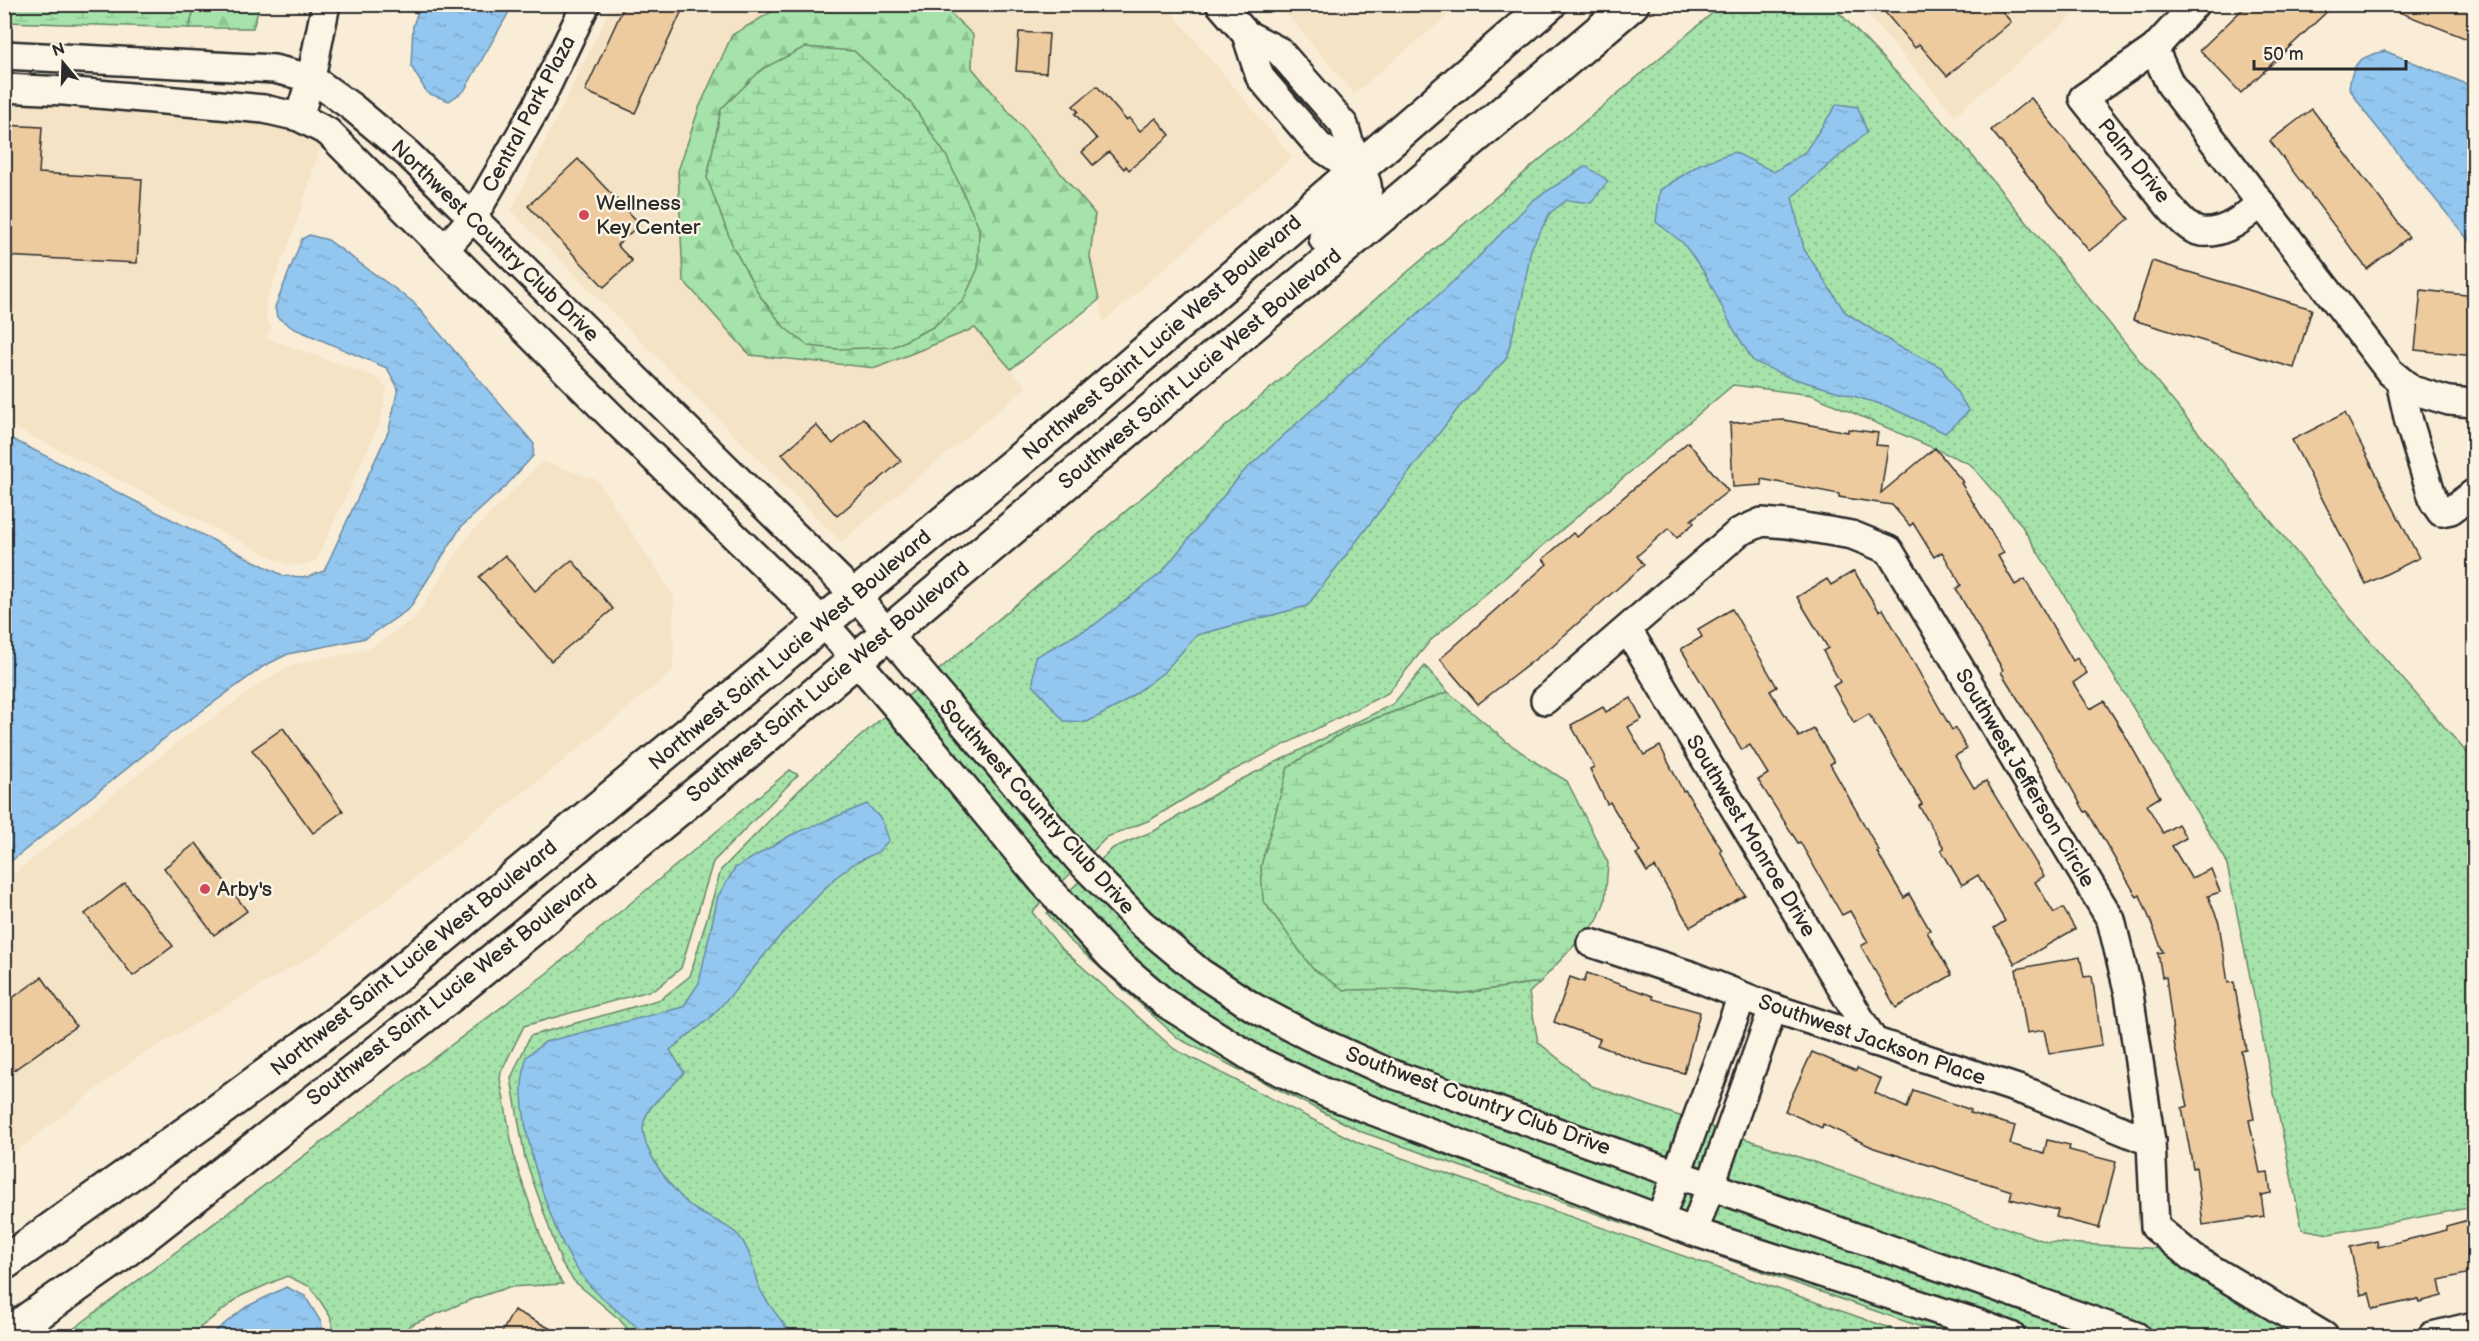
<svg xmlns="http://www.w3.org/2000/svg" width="2479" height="1341" font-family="'Balsamiq Sans',sans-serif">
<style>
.built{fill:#f5e3c6}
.grass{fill:url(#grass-dots);stroke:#68876a;stroke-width:1.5}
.forest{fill:url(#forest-firs);stroke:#68876a;stroke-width:1.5}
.wetland{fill:url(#wetland-marsh);stroke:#68876a;stroke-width:1.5}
.water{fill:url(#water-ripples);stroke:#6989a1;stroke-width:1.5}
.building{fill:#edcb9f;stroke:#2b2b2b;stroke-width:1.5}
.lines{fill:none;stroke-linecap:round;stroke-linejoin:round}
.minor-casing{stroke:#2b2b2b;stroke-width:32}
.major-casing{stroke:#2b2b2b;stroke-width:38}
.minor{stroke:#fcf5e5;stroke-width:27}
.major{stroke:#fcf5e5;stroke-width:33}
.poi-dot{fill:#d1495b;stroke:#fcf5e5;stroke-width:2}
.labels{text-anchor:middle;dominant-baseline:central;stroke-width:5;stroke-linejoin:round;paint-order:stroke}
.street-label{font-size:21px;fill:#2b2b2b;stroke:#fcf5e5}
.poi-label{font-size:21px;fill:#2b2b2b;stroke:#fcf5e5;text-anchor:start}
</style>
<defs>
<pattern id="grass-dots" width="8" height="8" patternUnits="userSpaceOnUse" patternTransform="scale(1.5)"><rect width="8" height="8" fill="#a5e3aa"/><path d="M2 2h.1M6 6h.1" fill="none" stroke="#8ec392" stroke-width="1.8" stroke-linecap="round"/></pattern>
<pattern id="forest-firs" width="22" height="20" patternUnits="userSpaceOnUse" patternTransform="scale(1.5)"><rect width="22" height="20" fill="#a5e3aa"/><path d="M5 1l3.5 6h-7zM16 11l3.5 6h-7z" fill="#8ec392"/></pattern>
<pattern id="wetland-marsh" width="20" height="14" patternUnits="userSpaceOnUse" patternTransform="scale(1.5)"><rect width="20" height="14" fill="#a5e3aa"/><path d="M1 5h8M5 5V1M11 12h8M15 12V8" fill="none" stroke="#8ec392"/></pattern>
<pattern id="water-ripples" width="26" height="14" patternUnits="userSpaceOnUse" patternTransform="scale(1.5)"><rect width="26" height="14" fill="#93c7f0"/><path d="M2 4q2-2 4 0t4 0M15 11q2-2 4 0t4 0" fill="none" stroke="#7fabce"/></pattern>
</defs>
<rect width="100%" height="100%" fill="#f9edd7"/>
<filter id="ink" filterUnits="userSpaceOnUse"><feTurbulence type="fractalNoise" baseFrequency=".0167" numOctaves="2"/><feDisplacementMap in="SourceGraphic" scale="12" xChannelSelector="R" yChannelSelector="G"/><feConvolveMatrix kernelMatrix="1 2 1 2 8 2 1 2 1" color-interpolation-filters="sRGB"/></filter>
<g filter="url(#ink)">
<g class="built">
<path d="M612,5h171l-51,30 -33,73 -21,63 198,197 99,-40 51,59 -185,155 -330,-331z"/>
<path d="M942,5h224l126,152 -189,165 -13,-65 5,-43 -123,-146 1,-33z"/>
<path d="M1279,5h181l-106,89z"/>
<path d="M1859,5h227l-131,110z"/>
<path d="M5,100l59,3 199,18 33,8 26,13 -29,92 -27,67v17l5,9 -5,11 110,39 11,12 -8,36 -63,136 -11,4 -19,-1 -277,-139 -4,1z"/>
<path d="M543,461l54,19 77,116 -1,75 -132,108 -221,172 -185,108 -130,101v-279l171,-137 94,-67 22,-12 77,-16 46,-31 54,-83z"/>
</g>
<g class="grass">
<path d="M1722,5h110l121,127 397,486 124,143v446l-145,27 -27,-5 -76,-369 -206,-337 -50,-59 -158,-69 -79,-10 -303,256 -42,52 -168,84 -70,43 -43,17 -75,75 27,34 115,103 185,94 554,193h-1276l-6,-3 -12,-14 -45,-38 -13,-19 -36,-104 -14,-80 19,-42 131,-37 29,-23 31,-106 88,-90z"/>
<path d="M1425,666l23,26 -96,35 56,262 48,5 84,-12 -11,11 9,49 54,44 455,156 167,10 104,84h-371l-585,-204 -183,-93 -112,-101 -20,-25 66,-65 43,-18 70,-43 167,-83z"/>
<path d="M790,770l8,5 -85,87 -32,106 -25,21 -132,37 -23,46 -1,7 15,82 36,105 12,18 -54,3 -39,13 -55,23 -21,13h-59l-5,-20 -19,-29 -24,-11 -46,20 -52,40h-125l483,-363z"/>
</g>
<g class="forest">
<path d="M195,4h65v1l-7,23h-64z"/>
<path d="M783,5h159l31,30 -1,33 123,146 -5,43 9,43 -88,69 -36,-41 -99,40 -126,-13 -67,-75 -5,-109 21,-63 33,-73z"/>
</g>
<g class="wetland">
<path d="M5,4h190v1l-6,23 -184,-6z"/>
<path d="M805,47l49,4 57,52 36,54 32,71 -1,40 -15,33 -30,26 -40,20 -55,2 -30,-3 -24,-19 -24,-31 -27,-49 -26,-69 14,-69 41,-40z"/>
<path d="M1448,692l59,50 33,23 27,16 41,82 -3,38 -8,20 -57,61 -84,12 -48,-5 -64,1 -32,-22 -49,-68 -2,-34 27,-99 64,-40z"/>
</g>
<g class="water">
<path d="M420,5h93l-49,86 -15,10 -22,-8 -16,-27 2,-40z"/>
<path d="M2385,51l89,36v160l-107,-132 -18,-27c4,-27 10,-31 36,-37z"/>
<path d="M1837,104l21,3 9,25 -75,65 12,52 41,63 51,33 45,22 28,44 -24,22 -58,-27 -99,-29 -35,-16 -22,-36 -25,-50 -23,-32 -27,-21 4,-32 40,-26 34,-12 40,20 31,-20z"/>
<path d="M1586,166l22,15 -17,22 -24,-3 -17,13 -19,36 -9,51 -16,59 -46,47 -153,200 -110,29 -34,38 -45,33 -31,16 -23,-1 -31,-36 2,-28 59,-32 67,-52 81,-100 226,-205 65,-68z"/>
<path d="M309,235l19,5 85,62 121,142 -1,12 -28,31 -44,40 -52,82 -43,29 -78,16 -24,12 -94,68 -165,132v-429h3l276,139 23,1 17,-6 65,-141 9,-42 -11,-20 -94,-40 -16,-11 -2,-10 27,-68z"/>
<path d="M867,804l15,16 7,20 -11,12 -23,11 -20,15 -55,58 -46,56 -25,27 -39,31 14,22c-12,18 -34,28 -40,50 -7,24 33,76 52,88 11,7 36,17 43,26 14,17 13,34 20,51 8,17 23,34 34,49h-146c-19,-18 -44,-34 -61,-55 -33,-39 -62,-137 -64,-188 -1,-12 3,-25 4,-36l19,-15 138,-35 16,-24 19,-87 17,-28 56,-33z"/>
<path d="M286,1287l19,9 16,26 3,14h-115l37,-29z"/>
</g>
<g class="building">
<path d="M625,4h60l-50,109 -50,-22z"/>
<path d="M1878,4h118l15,18 -64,54 -28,-32 -4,4z"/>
<path d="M2248,4h87l-94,89 -41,-43z"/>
<path d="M2381,4h94v38l-94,-37z"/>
<path d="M1019,32l30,2 -3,39 -30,-2z"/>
<path d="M1097,86l29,34 3,-2 11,13 16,-13 14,17 -41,35 -3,-4 -2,3 -15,-17 -16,13 -11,-13 15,-13 -22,-25 3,-3 -5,-5z"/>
<path d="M2031,98l98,121 -40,32 -98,-121z"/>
<path d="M2312,109l97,128 -42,32 -97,-128z"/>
<path d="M4,125l38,2 -3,46 103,6 -5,84 -133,-7z"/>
<path d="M578,159l62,65 -23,21 15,16 -28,26 -76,-81z"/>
<path d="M2152,261l160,48 -18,59 -161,-48z"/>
<path d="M2421,290l54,6v60l-60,-6z"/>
<path d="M2345,413l74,145 -53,26 -74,-144z"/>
<path d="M863,418l38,43 -64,55 -55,-62 34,-29 17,19z"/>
<path d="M1784,420l64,12v-3l30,4 -2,12 12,1 -7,47 54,-45 28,34 -2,1 43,70 -6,3 17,29 10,-6 48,82 4,-3 10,15 -14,10 17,26 14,-8 21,34 35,62 -13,8 16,28 15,-9 8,14 -14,8 19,32 20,-9 9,23 -12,4 11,27 9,60 6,-1 12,68 -5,1 13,68 -5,1 11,53 8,-1 3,21 -10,2 3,21 -61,9 -7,-58 -3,1 -11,-60 6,-2 -13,-58 -9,-71h-4l-4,-24 5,-1 -23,-57 -3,2 -50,-86 -2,1 -34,-60 -50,-80 2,-2 -47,-81 5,-4 -19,-33 -8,5 -21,-34 -3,3 -18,-21 -53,-8v-3l-78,-15 1,6 -29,2 -3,-64z"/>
<path d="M1688,442l40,49 -37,29 3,3 -17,15 -8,-10 -32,28 7,9 -92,81 -74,58 -38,-45 107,-95 -4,-5 30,-26 4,4z"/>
<path d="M505,555l30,36 37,-31 41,49 -62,52 -72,-84z"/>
<path d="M1854,571l25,40 4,-2 69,121 3,-2 12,21 -12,7 19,32 12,-7 58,95 -9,6 19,31 9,-5 12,21 -60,35 -21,-36 11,-7 -27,-46 -16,10 -21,-35 3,-2 -25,-42 3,-2 -53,-90 -15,9 -21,-37 7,-4 -17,-31 5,-3 -31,-51 30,-18 4,6z"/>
<path d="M1732,609l45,78 -7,4 29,46 15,-8 20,33 -4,2 49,87 -2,1 27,46 5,-4 21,36 -3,2 25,43 -56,33 -35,-62 7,-4 -18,-31 -8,4 -42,-73 -2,1 -40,-63 10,-6 -18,-29 -8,5 -61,-101 21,-12 -4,-8z"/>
<path d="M1631,698l11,21 -14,8 16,28 16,-9 23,45 2,-1 37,60 -2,1 25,44 -55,32 -35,-60 -8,5 -11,-18 4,-2 -30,-50 -3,2 -17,-35 4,-2 -23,-42 32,-18 3,5z"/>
<path d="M283,728l60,83 -30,22 -61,-83z"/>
<path d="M196,843l51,68 -33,24 -50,-67z"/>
<path d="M125,883l48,63 -40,30 -48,-62z"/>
<path d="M2080,957l4,20 8,-1 10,69 -53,9 -5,-24 -17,3 -11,-64z"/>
<path d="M1587,973l66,23v3l47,13 -16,61 -40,-10 -47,-18 3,-6 -46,-17 16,-45 14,5z"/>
<path d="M42,977l34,49 -72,51v-73z"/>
<path d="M1812,1052l44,19 1,-3 24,11 -6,14 32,15 6,-18 58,20 -1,3 45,13 -5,18 34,10 3,-14 23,5 -1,5 47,12 -17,66 -43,-11 2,-7 -48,-11 2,-8 -138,-43 -51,-24 -1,4 -37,-17z"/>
<path d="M2472,1219l3,9v44l-36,8 3,16 -23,6 -1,-3 -45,10 -4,-16 -8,2 -11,-48 27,-6 1,6 69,-17 -1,-4z"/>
<path d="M514,1310l51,26h-65z"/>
</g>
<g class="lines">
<g class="minor-casing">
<g id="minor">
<path d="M1220,4l26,30 14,43 59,69 39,26"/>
<path d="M2195,4l-41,45 16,35 220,288 22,18 37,11 25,2"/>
<path d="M1246,34l33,17 65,74 14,47"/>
<path d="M2154,49l-71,49 85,107c8,9 20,25 33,27 23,3 44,-15 60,-29"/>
<path d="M4,55l270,14 37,9 41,29 56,47 447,441 223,264 62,63 61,51 52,34 57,30 77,35 749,264"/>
<path d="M4,88l60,3 200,18 35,8 29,15 293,294 202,196 98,113 121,146 69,76 54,46 89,56 74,35 366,138 283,91 34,13"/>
<path d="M299,117l12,-39 15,-74"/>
<path d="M445,249l28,-32 64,-111 49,-102"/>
<path d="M2400,381l9,41 25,80 7,10 10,-2 23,-17"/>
<path d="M1628,630l246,412"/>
<path d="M1545,700l194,-168 23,-10 25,2 65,11 37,15 222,370 18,74 22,148 4,85 38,31 131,78"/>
<path d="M1591,943l99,32 83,33 260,86 118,48"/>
<path d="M1660,1219l82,-223"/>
<path d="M1694,1232l79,-224"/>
<path d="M2432,1336l42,-10"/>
</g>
</g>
<g class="major-casing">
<g id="major">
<path d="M1326,238c13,-11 43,-33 38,-53 -1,-4 -4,-9 -6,-13"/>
<path d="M4,1263l214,-152 139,-103 688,-569 504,-435"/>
<path d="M5,1336l108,-76 344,-270 264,-216 911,-770"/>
</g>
</g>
<use href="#minor" class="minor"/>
<use href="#major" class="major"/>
</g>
</g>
<g class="poi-dot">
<circle cx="584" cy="215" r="6"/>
<circle cx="205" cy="889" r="6"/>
</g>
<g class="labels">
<g class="street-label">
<text transform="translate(529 114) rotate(-62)">Central Park Plaza</text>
<text transform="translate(2134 161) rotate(51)">Palm Drive</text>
<text transform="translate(495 241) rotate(44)">Northwest Country Club Drive</text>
<text transform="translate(1162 338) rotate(-41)">Northwest Saint Lucie West Boulevard</text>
<text transform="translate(1200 369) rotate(-40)">Southwest Saint Lucie West Boulevard</text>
<text transform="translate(790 650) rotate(-40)">Northwest Saint Lucie West Boulevard</text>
<text transform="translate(828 682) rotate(-40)">Southwest Saint Lucie West Boulevard</text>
<text transform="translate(2025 778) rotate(59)">Southwest Jefferson Circle</text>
<text transform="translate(1037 807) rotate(48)">Southwest Country Club Drive</text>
<text transform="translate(1751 836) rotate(59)">Southwest Monroe Drive</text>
<text transform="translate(414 958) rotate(-39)">Northwest Saint Lucie West Boulevard</text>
<text transform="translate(452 990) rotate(-38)">Southwest Saint Lucie West Boulevard</text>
<text transform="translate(1872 1040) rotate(19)">Southwest Jackson Place</text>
<text transform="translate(1478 1101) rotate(20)">Southwest Country Club Drive</text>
</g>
<g class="poi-label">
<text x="596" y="203">Wellness<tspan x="596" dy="24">Key Center</tspan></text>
<text x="217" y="889">Arby's</text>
</g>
</g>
<rect width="2479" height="1341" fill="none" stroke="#fcf5e5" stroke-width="24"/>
<rect x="12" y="12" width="2455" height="1317" fill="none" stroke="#2b2b2b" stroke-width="2" filter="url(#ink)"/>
<g transform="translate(63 63) rotate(341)" stroke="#fcf5e5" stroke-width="4.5" paint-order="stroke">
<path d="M0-4.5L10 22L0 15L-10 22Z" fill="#2b2b2b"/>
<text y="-9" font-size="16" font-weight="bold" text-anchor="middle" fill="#2b2b2b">N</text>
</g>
<path d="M2254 60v9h152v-9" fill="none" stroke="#2b2b2b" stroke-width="3"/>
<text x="2263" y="60" font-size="18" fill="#2b2b2b" stroke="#fcf5e5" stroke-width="4.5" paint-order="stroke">50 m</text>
</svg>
